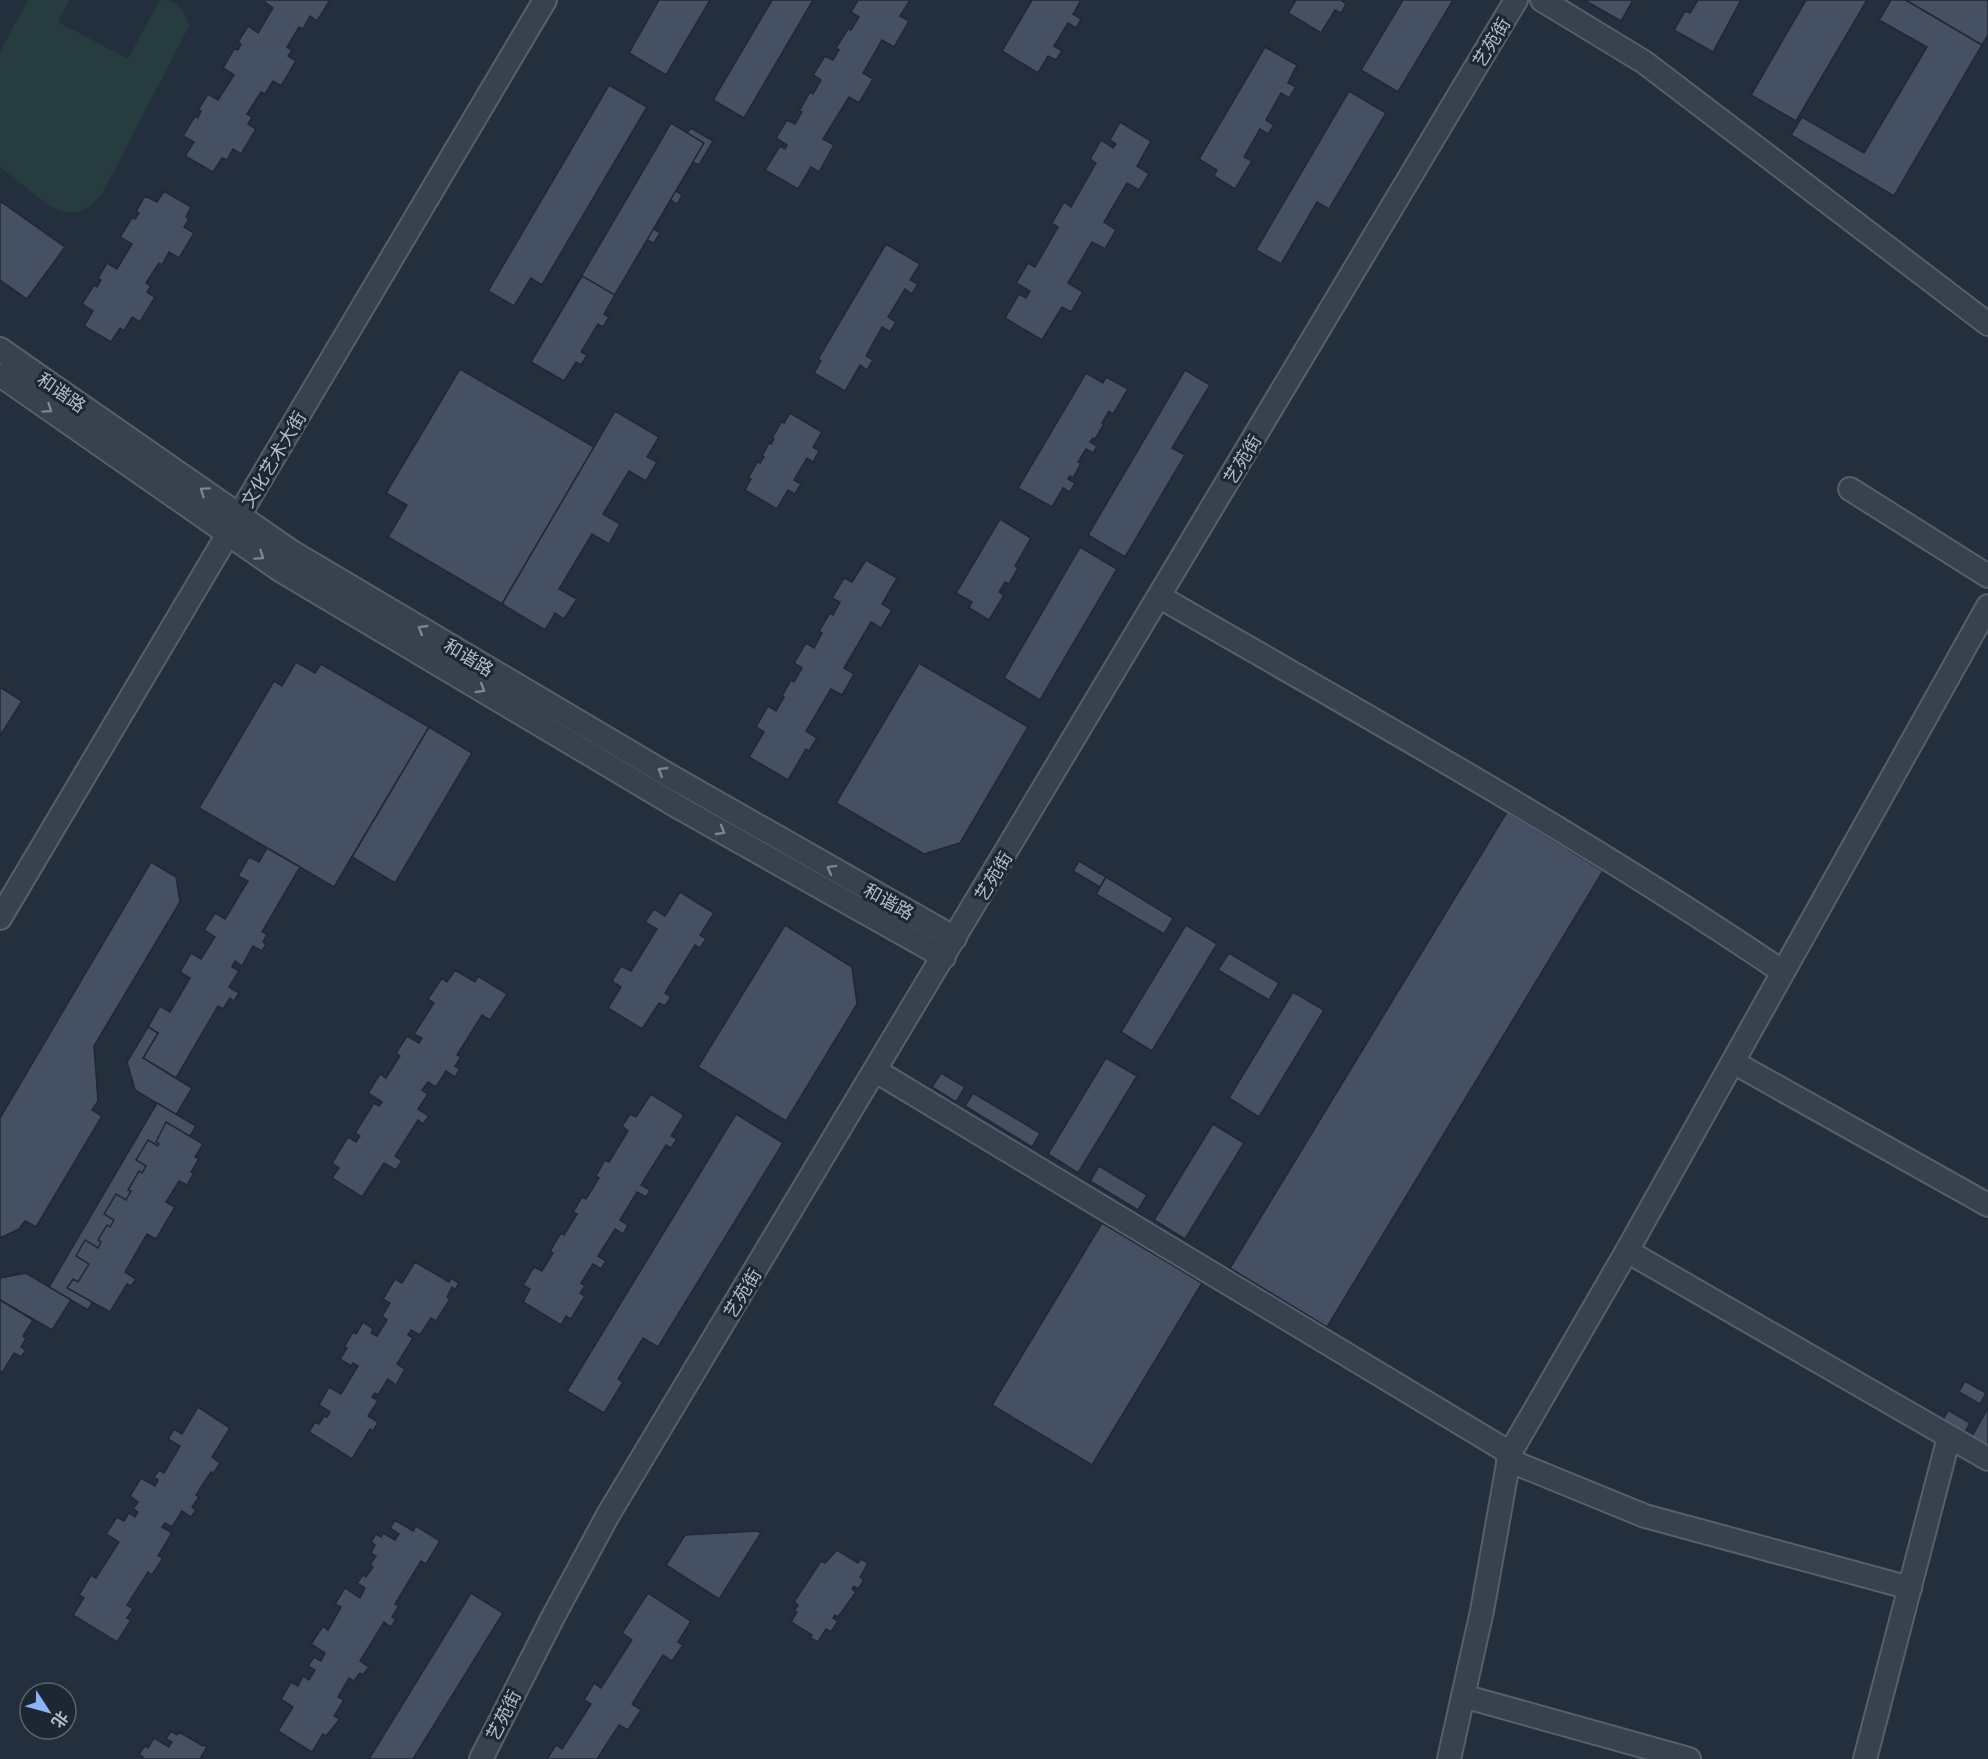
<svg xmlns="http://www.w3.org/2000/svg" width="1988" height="1759" font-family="'Golos Text','Noto Sans SC',sans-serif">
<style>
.green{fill:#263c3f}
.building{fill:#455162;stroke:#1f2835;stroke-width:1.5}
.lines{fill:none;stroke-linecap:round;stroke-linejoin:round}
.minor-casing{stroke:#565f6c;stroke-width:26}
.minor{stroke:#38414e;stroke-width:22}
.oneway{stroke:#7c8592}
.labels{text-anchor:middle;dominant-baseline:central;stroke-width:6;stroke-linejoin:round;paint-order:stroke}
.street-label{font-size:18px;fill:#b4bcc9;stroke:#1d2633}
</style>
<rect width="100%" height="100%" fill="#242f3e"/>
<path class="green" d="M28,0h41l-11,22 70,37 32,-59c18,0 24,10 29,26l-87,168c-14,18 -31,24 -51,13l-51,-40v-115z"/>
<g class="building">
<path d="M262,0h68l-13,21 -7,-5 -7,13 -4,-2 -12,20 5,3 -4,6 8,5 -15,25 -8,-5 -8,13 -4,-2 -14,22 5,3 -4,7 8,5 -15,25 -8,-5 -6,11 -5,-2 -9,14 -28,-16 9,-14 -11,-6 12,-20 3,2 3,-7 -3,-1 10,-16 10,6 16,-25 -11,-7 11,-19 4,1 3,-6 -3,-2 10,-16 10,7 15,-25z"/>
<path d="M659,0h51l-44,75 -37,-22z"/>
<path d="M772,0h41l-69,118 -31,-18z"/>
<path d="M858,0h52l-10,16 9,5 -15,26 -12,-7 -19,33 10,6 -14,24 -10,-6 -26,42 11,6 -15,27 -8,-5 -13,22 -33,-19 15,-24 5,3 2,-4 -11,-7 11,-18 8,4 7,-12 -3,-1 11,-19 3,2 8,-14 -8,-5 12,-19 8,4 6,-10 -3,-2 12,-19 3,1 8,-13 -8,-5z"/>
<path d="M1032,0h49l-8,14 8,5 -5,9 -8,-5 -14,23 8,5 -6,9 -8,-4 -10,17 -36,-22z"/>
<path d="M1296,0h45l5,4 -5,9 -6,-3 -14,23 -33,-20z"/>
<path d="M1403,0h50l-55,92 -37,-22z"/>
<path d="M1584,0h49l-12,21z"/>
<path d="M1698,0h43l-28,52 -39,-22 11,-19 5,2z"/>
<path d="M1806,0h61l-71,121 -45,-26z"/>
<path d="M1891,0h15l76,45 -88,151 -103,-61 11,-18 62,36 63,-106 -48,-27z"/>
<path d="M1906,0h82v35l-6,10z"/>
<path d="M1265,47l32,18 -9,18 8,4 -7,11 -8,-5 -15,27 8,5 -6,9 -8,-5 -16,28 8,4 -17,28 -21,-13 3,-6 -18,-11z"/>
<path d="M609,85l38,22 -105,178 -11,-7 -17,28 -26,-15z"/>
<path d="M1349,91l37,22 -57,96 -12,-7 -36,62 -25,-14z"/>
<path d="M1120,122l31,19 -14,25 12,8 -10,16 -12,-7 -23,39 12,8 -11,19 -13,-7 -24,41 15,9 -12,20 -9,-5 -20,33 -37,-22 14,-24 7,4 4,-7 -14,-8 12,-20 7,4 23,-40 -6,-4 12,-21 7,5 25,-44 -6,-4 11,-19 12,8 3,-4 -6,-4z"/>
<path d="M671,123l16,10 4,-5 22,13 -14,24 -6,-3 -17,29 6,4 -5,9 -6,-4 -17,29 6,4 -6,10 -7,-3 -11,19 -33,-19z"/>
<path d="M671,123l33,20 -140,238 -33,-19z"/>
<path d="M164,191l27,16 -5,10 3,2 -5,8 10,6 -15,25 -10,-6 -7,13 -3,-2 -13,20 5,3 -4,6 8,5 -15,25 -8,-5 -8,14 -4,-3 -9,14 -27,-16 9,-15 -11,-7 12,-19 3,2 4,-7 -3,-2 9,-15 10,6 15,-25 -12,-7 12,-19 3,1 4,-6 -3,-2 9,-15 12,6z"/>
<path d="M0,201l65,46 -38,52 -27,-19z"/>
<path d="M886,244l34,20 -10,16 8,4 -6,10 -7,-5 -17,28 8,5 -6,10 -8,-5 -16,29 7,4 -6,10 -7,-5 -15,26 -31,-18 7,-12 -3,-2z"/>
<path d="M582,276l33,19 -11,19 5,3 -6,10 -5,-3 -17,28 6,3 -6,10 -5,-3 -12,19 -33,-19z"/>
<path d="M460,369l134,78 -92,157 -114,-67 19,-32 -21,-12z"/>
<path d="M1185,370l25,15 -38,63 13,7 -60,102 -37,-22z"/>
<path d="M1086,373l17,10 3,-6 22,12 -15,25 -4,-3 -7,12 2,1 -9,15 -2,-1 -3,4 7,4 -4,7 -7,-4 -8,13 3,1 -8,15 -3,-2 -2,3 7,4 -5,9 -7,-4 -11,19 -34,-19z"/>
<path d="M615,411l44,26 -12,20 10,5 -11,19 -17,-10 -26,43 17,10 -11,20 -17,-10 -33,55 18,10 -13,20 -9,-6 -10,17 -43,-26z"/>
<path d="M790,413l32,19 -9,15 6,4 -6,11 -6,-4 -13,22 7,4 -6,10 -7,-4 -11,19 -32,-19 6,-11 -3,-1 10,-17 2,2 4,-6 -2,-1 7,-13 2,1 3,-5 -2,-1 10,-17 2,2z"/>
<path d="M1000,519l31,19 -16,28 3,2 -9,16 -4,-2 -6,10 5,3 -15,25 -20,-12 3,-6 -16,-9z"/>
<path d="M1080,547l37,22 -77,131 -36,-22z"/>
<path d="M866,560l31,18 -15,26 10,6 -11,18 -10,-6 -27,46 10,6 -12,21 -11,-6 -25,42 11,7 -8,13 -3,-2 -18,31 -39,-23 15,-25 -8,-5 12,-21 8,5 8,-14 -2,-1 9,-16 3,2 8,-14 -8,-5 12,-20 8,5 8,-15 -3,-2 11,-18 3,2 7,-13 -8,-4 12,-20 8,4z"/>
<path d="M296,662l19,11 6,-9 108,63 -95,160 -135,-79 75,-127 8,5z"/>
<path d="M919,663l109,64 -68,116 -36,11 -88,-51z"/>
<path d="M0,687l22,14 -22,35z"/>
<path d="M429,727l43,26 -77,130 -43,-26z"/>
<path d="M1507,812l96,59 -276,456 -97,-59z"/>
<path d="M267,848l33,19 -38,65 5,2 -4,8 3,2 -4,7 -9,-5 -11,20 -7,-5 -3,6 7,4 -10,16 10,6 -5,8 -4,-3 -7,11 -5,-3 -42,72 -33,-20 15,-25 -10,-6 12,-21 10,6 20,-34 -10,-6 11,-19 10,6 14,-22 -11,-7 11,-17 10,6 23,-38 -10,-5 11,-19 10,5z"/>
<path d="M1079,861l27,16 -6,10 -27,-16z"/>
<path d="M151,862l25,15 4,25 -86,144 4,55 -6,9 10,6 -66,111 -11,-6 -6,8 -19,9v-120z"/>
<path d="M1106,877l67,41 -9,16 -68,-40z"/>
<path d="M680,892l34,21 -14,22 6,4 -6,9 -5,-3 -30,48 6,4 -6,9 -6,-3 -17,26 -34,-21 13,-21 -9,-6 9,-15 10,5 26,-42 -12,-7 9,-13 11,7z"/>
<path d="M785,925l67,42 5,37 -71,117 -88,-54z"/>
<path d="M1186,925l31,19 -65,107 -31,-19z"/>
<path d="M1229,953l50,30 -10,17 -51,-30z"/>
<path d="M455,970l20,12 3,-6 29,18 -17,26 -8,-5 -25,40 4,2 -6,9 5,3 -5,8 -9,-6 -10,16 -8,-5 -6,8 6,4 -10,15 11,7 -6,8 -5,-4 -23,36 7,5 -6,9 -12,-7 -22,34 -30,-19 7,-10 -7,-5 16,-26 8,5 4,-6 -5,-3 19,-30 5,3 3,-4 -14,-9 12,-19 6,4 14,-22 -4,-3 11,-17 12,7 3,-5 -8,-4 20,-31 -6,-4 14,-21 5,4z"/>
<path d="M1293,992l31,18 -65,107 -30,-19z"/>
<path d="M148,1027l10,6 -15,25 49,30 -16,27 -41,-25 -8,-28z"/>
<path d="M1106,1058l31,18 -59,97 -30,-19z"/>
<path d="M941,1073l24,14 -9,15 -24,-15z"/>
<path d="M973,1093l67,40 -8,14 -67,-41z"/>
<path d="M651,1094l33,21 -13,21 6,3 -6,9 -5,-3 -25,40 9,5 -4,7 -9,-5 -17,28 8,5 -5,9 -8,-5 -17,27 8,5 -5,8 -8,-5 -12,19 4,3 -5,7 5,3 -14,23 -5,-3 -5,9 -38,-23 7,-13 -7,-4 11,-18 8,4 11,-18 -3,-2 11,-18 3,2 13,-21 -4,-2 9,-15 4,2 13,-21 -3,-2 9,-16 4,2 19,-31 -6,-5 8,-12 6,3z"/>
<path d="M157,1103l39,23 -108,184 -39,-23z"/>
<path d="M736,1114l47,29 -125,204 -15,-9 -25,41 5,3 -19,31 -37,-22z"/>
<path d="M166,1122l37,22 -8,13 4,2 -8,13 3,1 -7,12 -8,-4 -13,21 9,5 -19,32 -9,-5 -22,38 11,7 -5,7 -4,-2 -17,28 -43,-24 6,-9 5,3 11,-18 -13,-8 9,-16 13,8 3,-6 -3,-2 9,-15 3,2 4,-7 -10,-6 12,-20 10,6 5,-9 -3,-1 11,-19 3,2 4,-7 -10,-6 12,-20 10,6 1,-2 -3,-2z"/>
<path d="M1213,1124l31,19 -59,96 -31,-19z"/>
<path d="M1099,1166l48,29 -9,15 -48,-29z"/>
<path d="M1102,1223l100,60 -110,182 -100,-60z"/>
<path d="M415,1262l34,20 2,-4 8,5 -4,7 -3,-3 -5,10 3,2 -14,22 -5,-3 -11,17 -9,-5 -3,5 5,3 -16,26 8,5 -9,16 -8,-6 -10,16 -3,-2 -3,4 6,4 -10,15 10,6 -5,9 -3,-2 -18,30 -43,-27 6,-10 4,2 5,-8 3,1 3,-5 -11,-7 10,-18 12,7 17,-28 -5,-3 -2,3 -11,-7 7,-11 -3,-1 9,-15 3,2 7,-12 10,7 -2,4 6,3 10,-16 -5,-4 8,-13 -7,-4 12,-20 7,4z"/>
<path d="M26,1273l45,27 -19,30 -52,-30v-22z"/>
<path d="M0,1300l33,20 -10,16 3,2 -5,9 5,3 -5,7 -7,-4 -12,20 -2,-2z"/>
<path d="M1965,1381l21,12 -6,11 -21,-12z"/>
<path d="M198,1407l32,21 -18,29 8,6 -7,11 -2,-2 -15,23 3,2 -7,10 4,3 -5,7 -9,-6 -10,16 -7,-4 -3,4 10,6 -14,23 5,2 -11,17 -4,-3 -21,33 6,4 -6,9 4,2 -14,22 -44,-27 11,-17 -5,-3 12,-20 5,3 23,-36 -13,-8 11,-17 7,4 5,-8 6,4 3,-5 -5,-3 5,-7 -8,-6 11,-18 14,8 3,-6 -4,-3 5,-7 5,3 16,-27 -12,-7 6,-10 8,5z"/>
<path d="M1988,1408v40l-17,-10z"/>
<path d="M1948,1410l22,13 -6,11 -22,-12z"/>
<path d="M395,1520l18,11 3,-5 24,15 -14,23 -5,-3 -26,43 4,2 -7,11 4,2 -5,8 -7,-5 -24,39 9,6 -6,8 -3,-2 -6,8 -5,-3 -11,19 6,3 -10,16 6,3 -14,17 -3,-2 -11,18 -34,-21 15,-24 -12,-8 10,-17 7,4 5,-10 6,4 6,-10 -7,-4 6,-9 7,4 4,-8 -14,-9 12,-18 5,4 13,-23 -6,-3 10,-16 15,10 5,-10 -8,-5 6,-8 3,2 7,-10 -3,-2 6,-9 -5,-3 4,-8 -4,-3 5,-8 5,3 2,-4 12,7 4,-6 -9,-6z"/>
<path d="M757,1531l4,2 -42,66 -53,-34 19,-30z"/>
<path d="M837,1550l21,13 3,-4 7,4 -8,14 4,3 -6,9 -4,-3 -2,3 4,3 -18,25 -3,-2 -2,3 5,3 -7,11 -5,-3 -8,13 -8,-4 2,-3 -21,-13 6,-10 -3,-1 4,-6 -4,-3 27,-41 4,2z"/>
<path d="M471,1593l32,20 -90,146h-44z"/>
<path d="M648,1593l43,28 -13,21 5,3 -11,16 -9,-6 -31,49 9,6 -13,20 -9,-5 -22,34h-50l9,-14 6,4 29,-45 -7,-4 10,-17 7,5 31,-48 -10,-7z"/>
<path d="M171,1731l6,4 2,-3 24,14 1,-1 3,2 -7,12h-58l1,-2 -4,-3 6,-8 3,2 6,-10 15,9 3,-5 -6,-3z"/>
</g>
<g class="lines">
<g class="minor-casing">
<g id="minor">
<path d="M1542,0l102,62 344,262"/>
<path d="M0,349l292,203 380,225 283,161"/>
<path d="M0,375l280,195 400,238 264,149"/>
<path d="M1850,489l138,87"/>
<path d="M1160,597c210,121 422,239 623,375"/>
<path d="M0,918l545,-918"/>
<path d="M1733,1062l255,143"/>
<path d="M876,1071l634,382"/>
<path d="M1627,1251l361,208"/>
<path d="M1508,1460l137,56 265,72"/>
<path d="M1463,1696l226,63"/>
<path d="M481,1759l72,-142 55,-102 908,-1515"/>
<path d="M1449,1759l33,-148 28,-158 117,-202 361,-645"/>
<path d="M1865,1759l84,-322"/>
</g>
</g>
<use href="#minor" class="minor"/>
</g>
<defs><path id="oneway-chevron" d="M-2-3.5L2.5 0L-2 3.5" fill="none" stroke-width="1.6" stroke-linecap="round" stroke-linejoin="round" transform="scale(1.5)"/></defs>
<g class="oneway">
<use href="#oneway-chevron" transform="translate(48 409) rotate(35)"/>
<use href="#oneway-chevron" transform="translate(204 491) rotate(-145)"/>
<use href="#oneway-chevron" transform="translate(260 556) rotate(34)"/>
<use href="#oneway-chevron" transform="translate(422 629) rotate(-149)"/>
<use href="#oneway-chevron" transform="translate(481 689) rotate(31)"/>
<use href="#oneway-chevron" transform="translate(662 771) rotate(-149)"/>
<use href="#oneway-chevron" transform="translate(721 831) rotate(30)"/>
<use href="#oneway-chevron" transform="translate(831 869) rotate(-151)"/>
</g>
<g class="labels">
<g class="street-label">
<text transform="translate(1491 42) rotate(-59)">艺苑街</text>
<text transform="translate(62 392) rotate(35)">和谐路</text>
<text transform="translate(273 459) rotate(-59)">文化艺术大街</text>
<text transform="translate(1242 459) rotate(-59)">艺苑街</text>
<text transform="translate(469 657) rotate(31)">和谐路</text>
<text transform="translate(993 876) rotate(-59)">艺苑街</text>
<text transform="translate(889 901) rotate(29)">和谐路</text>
<text transform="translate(742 1293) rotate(-59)">艺苑街</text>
<text transform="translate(503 1715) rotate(-63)">艺苑街</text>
</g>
</g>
<g transform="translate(48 1711) rotate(126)"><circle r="28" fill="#1d2633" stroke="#59626f" stroke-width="1.5"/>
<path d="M0-4.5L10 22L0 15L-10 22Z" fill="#8ab4f8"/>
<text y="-9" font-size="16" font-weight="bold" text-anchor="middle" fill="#b4bcc9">北</text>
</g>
</svg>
